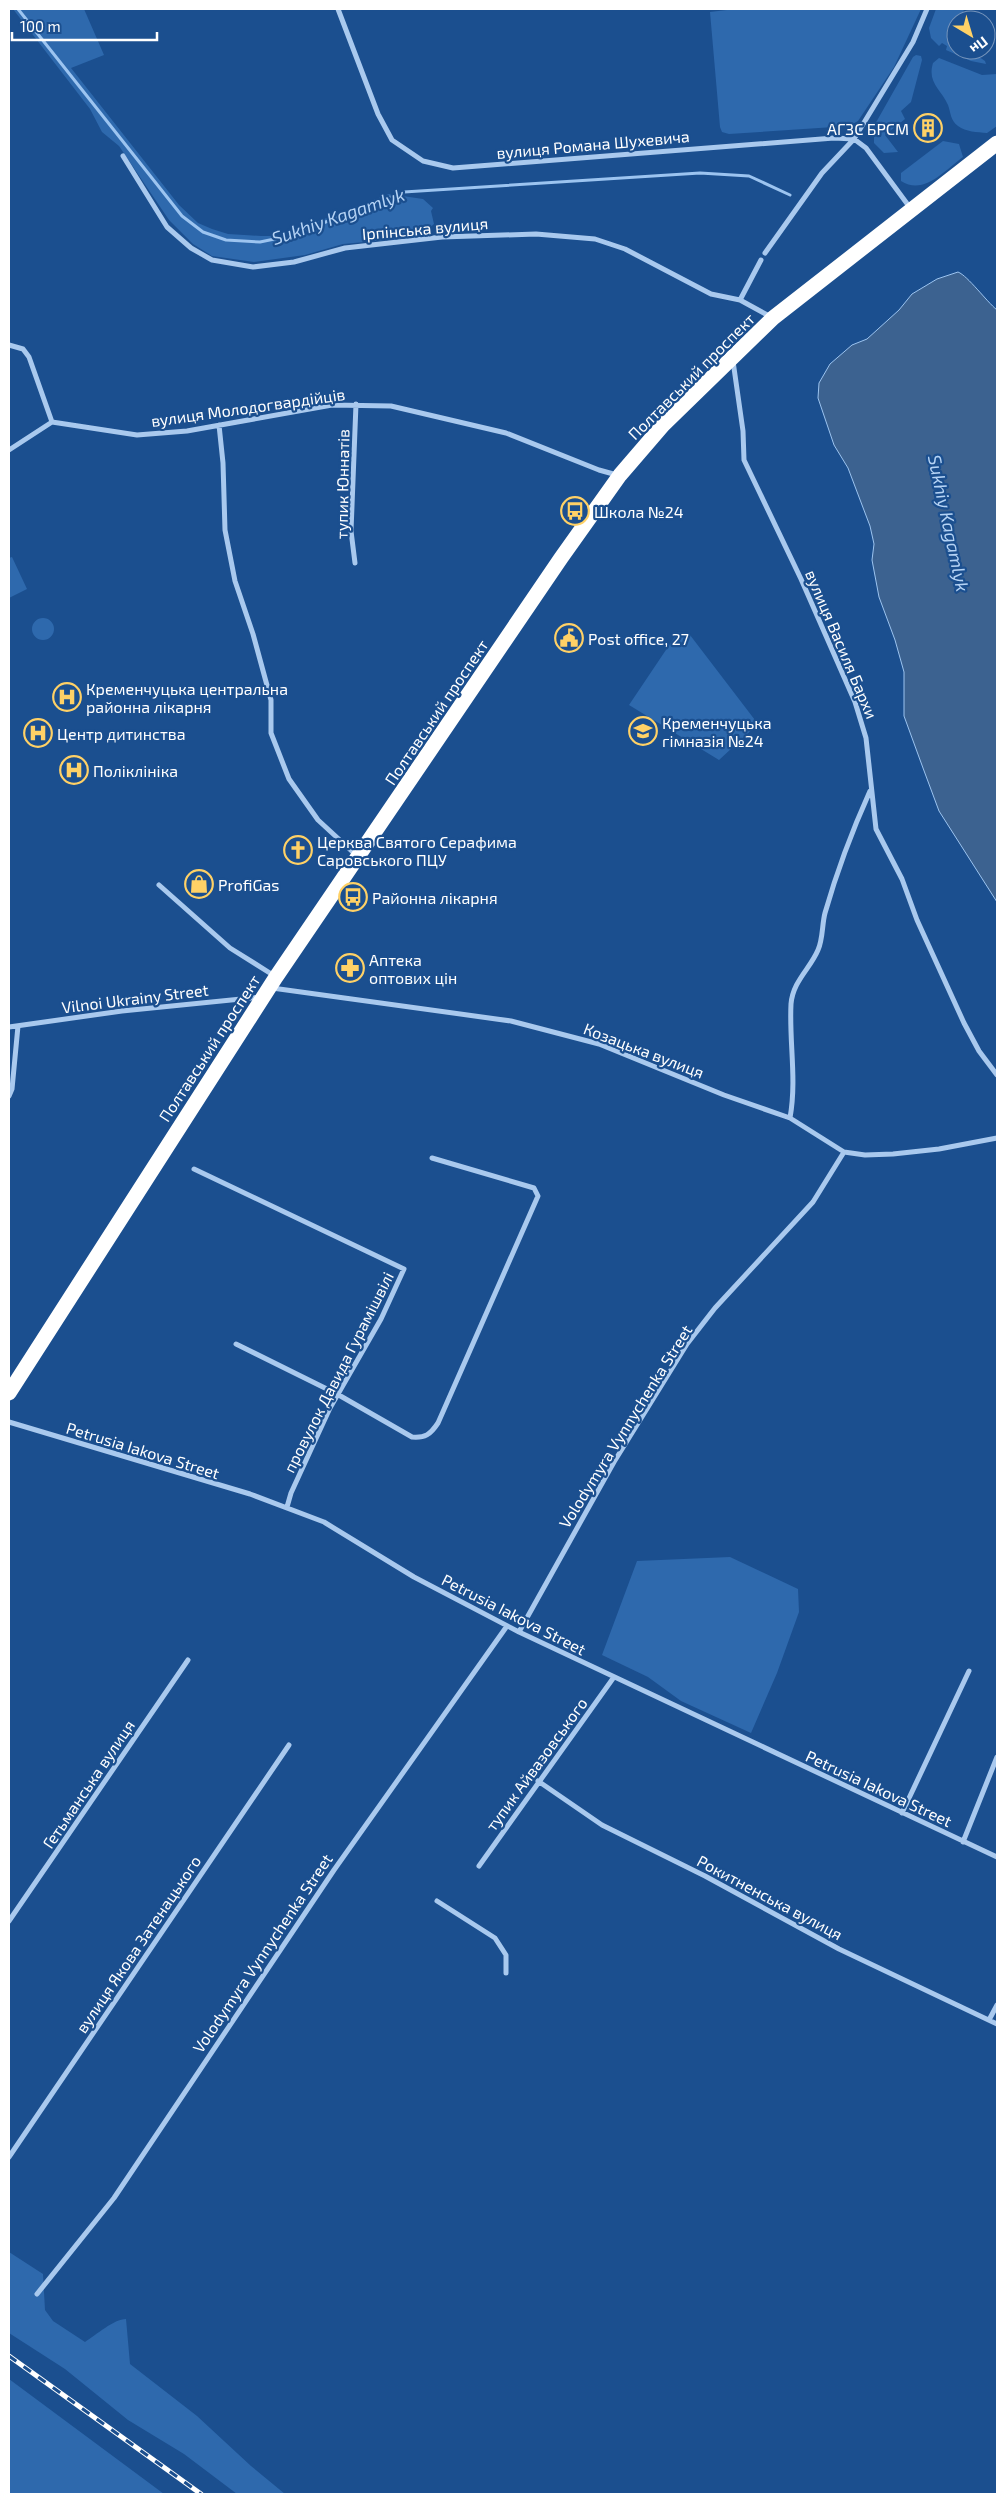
<svg xmlns="http://www.w3.org/2000/svg" width="1006" height="2503" viewBox="0 0 1006 2503" font-family="'Exo 2',sans-serif">
	<style>
		.green { fill: #2e69ad }
		.water { fill: #3c6290; stroke: #9cc4f0 }
		.lines { fill: none; stroke-linecap: round; stroke-linejoin: round }
		.stream { stroke: #9cc4f0; stroke-width: 3 }
		.street { stroke: #a9c9ee; stroke-width: 5 }
		.highway { stroke: #fff; stroke-width: 15 }
		.rail-casing { stroke: #fff; stroke-width: 5 }
		.rail { stroke: #1b4f8f; stroke-width: 3; stroke-dasharray: 9; stroke-linecap: butt }
		.labels { text-anchor: middle; dominant-baseline: central; stroke-width: 4.5; stroke-linejoin: round; paint-order: stroke }
		.poi-label { font-size: 16px; fill: #fff; stroke: #1b4f8f; text-anchor: start }
		.street-label { font-size: 16px; fill: #fff; stroke: #1b4f8f }
		.water-label { font-size: 18px; font-style: italic; fill: #b5d3f5; stroke: #1b4f8f }
	</style>
	<rect width="100%" height="100%" fill="#1b4f8f"/>
	<path class="green" d="M13 9H84L104 55 71 68 179 205 198 223 212 229 228 234 261 236H277L293 231 389 194 423 199 433 208 431 211 434 224 419 237 343 244 305 255 254 262 212 256 193 244 169 220 119 146 102 132 90 109Z
		M735 9H921L894 67 858 121 849 126 729 134 722 132 720 127 710 12Z
		M936 9H964L961 20H956V50H969L985 61 986 64 971 61 946 50 947 46 942 43 939 46 931 38 929 28Z
		M916 55 921 56 922 60 911 102 901 111 905 119 885 135 898 152 884 153 874 143V126L913 57Z
		M939 58 982 75 997 74V126L987 133C977 132 966 132 958 126 950 120 951 113 948 105 941 89 927 83 933 63Z
		M943 141 959 144 963 157C945 170 924 196 901 181V173Z
		M12 557 27 589 9 598V558Z
		M32 629a11 11 0 1 1 22 0a11 11 0 1 1-22 0Z
		M678 632 690 635 758 724 719 760 629 705Z
		M730 1557 798 1589 799 1612 777 1673 751 1733 681 1701 648 1677 602 1655 637 1561Z
		M9 2252 43 2274 45 2310 53 2321 85 2342C96 2335 114 2319 126 2319L130 2364 197 2416 251 2466 285 2494H237L184 2454 128 2420 65 2369 9 2333Z
		M9 2379 164 2494H9Z"/>
	<path class="water" d="M958 272C968 276 986 301 997 310V902L939 811 923 768 904 716V672L895 640 879 597 872 560 874 544 870 526 848 468 834 445 818 398 819 383 830 364 852 345 867 339 899 310 912 294 937 279Z"/>
	<g class="lines">
		<path class="stream" d="M18 9 182 216 203 232 226 240 260 242 289 236 404 192 700 173 749 176 790 195"/>
		<path class="street" d="M338 9 378 114 392 140 423 161 453 168 834 138 854 139 866 148 911 209
			M123 156 167 227 191 248 212 260 253 267 294 262 345 248 442 237 536 234 595 239 625 249 711 294 740 300 771 317
			M765 253 822 173 854 139 913 42 927 9
			M740 300 761 260
			M9 345 23 349 29 357 52 422
			M733 361 743 431 744 460 801 579 855 702 866 738 876 829 902 879 917 920 964 1023 979 1051 997 1075
			M52 422 137 435 187 431 332 405 391 406 506 433 599 470 617 475
			M219 425 223 463 225 530 235 581 253 634 271 700V733L289 779 318 820 356 855
			M9 450 52 422
			M355 563 351 531 356 404
			M159 885 230 948 273 975
			M272 988 511 1021 599 1044 724 1095 790 1118 844 1152 865 1155 893 1154 939 1149 997 1138
			M9 1027 122 1011 261 997
			M9 1096 12 1089 18 1026
			M790 1118C797 1079 789 1042 791 1004 793 981 810 969 818 950 823 939 822 924 825 913 837 871 852 831 870 791
			M194 1169 404 1269 381 1319 330 1408 291 1493 287 1507
			M236 1344 337 1394 412 1437C425 1438 430 1435 438 1423L538 1196 534 1188 432 1158
			M9 1422 250 1494 324 1522 414 1577 519 1632 997 1857
			M519 1632 614 1462 687 1344 715 1308 813 1202 844 1152
			M538 1781 602 1825 705 1876 839 1949 997 2024
			M902 1813 969 1671
			M963 1842 997 1757
			M479 1866 614 1677
			M437 1901 495 1938 506 1955V1973
			M9 1921 188 1660
			M989 2020 997 2005
			M9 2157 289 1745
			M37 2294 114 2198 334 1870 507 1626"/>
		<path class="highway" d="M9 1393 276 977 561 558 620 475 663 425 773 318 997 143"/>
		<defs>
			<path id="rail" d="M9 2356 201 2494"/>
		</defs>
		<use href="#rail" class="rail-casing"/>
		<use href="#rail" class="rail"/>
	</g>
	<defs>
		<symbol id="building-ring" viewBox="-11 -11 22 22"><circle r="9.5" fill="#1b4f8f" stroke="#ffd166" stroke-width="1.5"/><path d="M-4-6H4V6H1V3H-1V6H-4ZM-2.5-4.3h1.7v1.8h-1.7ZM.8-4.3h1.7v1.8H.8ZM-2.5-1h1.7V.8h-1.7ZM.8-1h1.7V.8H.8Z" fill="#ffd166"/></symbol>
		<symbol id="bus-ring" viewBox="-11 -11 22 22"><circle r="9.5" fill="#1b4f8f" stroke="#ffd166" stroke-width="1.5"/><path d="M-5-6H5V4H4V6H2V4H-2V6H-4V4H-5ZM-3.5-4V0h7V-4ZM-3.5 1.2v1.5H-2V1.2ZM2 1.2v1.5H3.5V1.2Z" fill="#ffd166"/></symbol>
		<symbol id="civic-ring" viewBox="-11 -11 22 22"><circle r="9.5" fill="#1b4f8f" stroke="#ffd166" stroke-width="1.5"/><path d="M-.6-6.5H3V-4.5H.6V-3L4-1V1h2V6H-6V1h2V-1L-.6-3ZM-1.2 2.5V6h2.4V2.5Z" fill="#ffd166"/></symbol>
		<symbol id="hospital-ring" viewBox="-11 -11 22 22"><circle r="9.5" fill="#1b4f8f" stroke="#ffd166" stroke-width="1.5"/><path d="M-5-5h3v3.5h4V-5h3V5h-3V1.5h-4V5h-3Z" fill="#ffd166"/></symbol>
		<symbol id="school-ring" viewBox="-11 -11 22 22"><circle r="9.5" fill="#1b4f8f" stroke="#ffd166" stroke-width="1.5"/><path d="M0-5L7-2L0 1L-7-2ZM-4 1L0 2.5L4 1V4Q0 6-4 4Z" fill="#ffd166"/></symbol>
		<symbol id="church-ring" viewBox="-11 -11 22 22"><circle r="9.5" fill="#1b4f8f" stroke="#ffd166" stroke-width="1.5"/><path d="M-1.2-6h2.4v3.5h3.3v2.4h-3.3V6h-2.4V-.1h-3.3v-2.4h3.3Z" fill="#ffd166"/></symbol>
		<symbol id="shop-ring" viewBox="-11 -11 22 22"><circle r="9.5" fill="#1b4f8f" stroke="#ffd166" stroke-width="1.5"/><path d="M-5-2.5h2.3a2.7 3.5 0 0 1 5.4 0H5L5.5 6h-11ZM-1.5-2.5h3a1.5 2.3 0 0 0-3 0Z" fill="#ffd166"/></symbol>
		<symbol id="pharmacy-ring" viewBox="-11 -11 22 22"><circle r="9.5" fill="#1b4f8f" stroke="#ffd166" stroke-width="1.5"/><path d="M-2-6h4v4h4v4h-4v4h-4v-4h-4v-4h4Z" fill="#ffd166"/></symbol>
	</defs>
	<g fill-rule="evenodd">
		<use href="#building-ring" x="912" y="112" width="32" height="32"/>
		<use href="#bus-ring" x="559" y="495" width="32" height="32"/>
		<use href="#civic-ring" x="553" y="622" width="32" height="32"/>
		<use href="#hospital-ring" x="51" y="681" width="32" height="32"/>
		<use href="#school-ring" x="627" y="715" width="32" height="32"/>
		<use href="#hospital-ring" x="22" y="717" width="32" height="32"/>
		<use href="#hospital-ring" x="58" y="754" width="32" height="32"/>
		<use href="#church-ring" x="282" y="834" width="32" height="32"/>
		<use href="#shop-ring" x="183" y="868" width="32" height="32"/>
		<use href="#bus-ring" x="337" y="881" width="32" height="32"/>
		<use href="#pharmacy-ring" x="334" y="952" width="32" height="32"/>
	</g>
	<g class="labels">
		<g class="poi-label">
			<text x="909" y="128" text-anchor="end">АГЗС БРСМ</text>
			<text x="594" y="511">Школа №24</text>
			<text x="588" y="638">Post office, 27</text>
			<text x="86" y="688">Кременчуцька центральна<tspan x="86" dy="18">районна лікарня</tspan></text>
			<text x="662" y="722">Кременчуцька<tspan x="662" dy="18">гімназія №24</tspan></text>
			<text x="57" y="733">Центр дитинства</text>
			<text x="93" y="770">Поліклініка</text>
			<text x="317" y="841">Церква Святого Серафима<tspan x="317" dy="18">Саровського ПЦУ</tspan></text>
			<text x="218" y="884">ProfiGas</text>
			<text x="372" y="897">Районна лікарня</text>
			<text x="369" y="959">Аптека<tspan x="369" dy="18">оптових цін</tspan></text>
		</g>
		<g class="street-label">
			<text transform="translate(593 144) rotate(-5)">вулиця Романа Шухевича</text>
			<text transform="translate(425 228) rotate(-5)">Ірпінська вулиця</text>
			<text transform="translate(691 376) rotate(-45)">Полтавський проспект</text>
			<text transform="translate(248 407) rotate(-8)">вулиця Молодогвардійців</text>
			<text transform="translate(342 484) rotate(-89)">тупик Юннатів</text>
			<text transform="translate(842 644) rotate(67)">вулиця Василя Бархи</text>
			<text transform="translate(436 712) rotate(-56)">Полтавський проспект</text>
			<text transform="translate(135 998) rotate(-7)">Vilnoi Ukrainy Street</text>
			<text transform="translate(209 1048) rotate(-57)">Полтавський проспект</text>
			<text transform="translate(644 1050) rotate(21)">Козацька вулиця</text>
			<text transform="translate(338 1372) rotate(-63)">провулок Давида Гурамішвілі</text>
			<text transform="translate(625 1426) rotate(-58)">Volodymyra Vynnychenka Street</text>
			<text transform="translate(143 1450) rotate(17)">Petrusia Iakova Street</text>
			<text transform="translate(514 1614) rotate(27)">Petrusia Iakova Street</text>
			<text transform="translate(536 1764) rotate(-54)">тупик Айвазовського</text>
			<text transform="translate(88 1784) rotate(-56)">Гетьманська вулиця</text>
			<text transform="translate(879 1788) rotate(25)">Petrusia Iakova Street</text>
			<text transform="translate(770 1897) rotate(28)">Рокитненська вулиця</text>
			<text transform="translate(138 1944) rotate(-56)">вулиця Якова Затенацького</text>
			<text transform="translate(262 1953) rotate(-56)">Volodymyra Vynnychenka Street</text>
		</g>
		<g class="water-label">
			<text transform="translate(338 216) rotate(-19)">Sukhiy Kagamlyk</text>
			<text transform="translate(949 523) rotate(78)">Sukhiy Kagamlyk</text>
		</g>
	</g>
	<rect width="1006" height="2503" fill="none" stroke="#ffffff" stroke-width="20"/>
	<g transform="translate(971 35) rotate(142)"><circle r="24" fill="#1b4f8f" stroke="#7695bc"/>
	<path d="M0-4L9 19L0 12L-9 19Z" fill="#ffd166"/>
	<text y="-8" font-size="14" font-weight="bold" text-anchor="middle" fill="#ffffff">Пн</text>
	</g>
	<path d="M12 32v8h145v-8" fill="none" stroke="#ffffff" stroke-width="2.5"/>
	<text x="20" y="32" font-size="15" fill="#ffffff" stroke="#1b4f8f" stroke-width="4" paint-order="stroke">100 m</text>
</svg>
